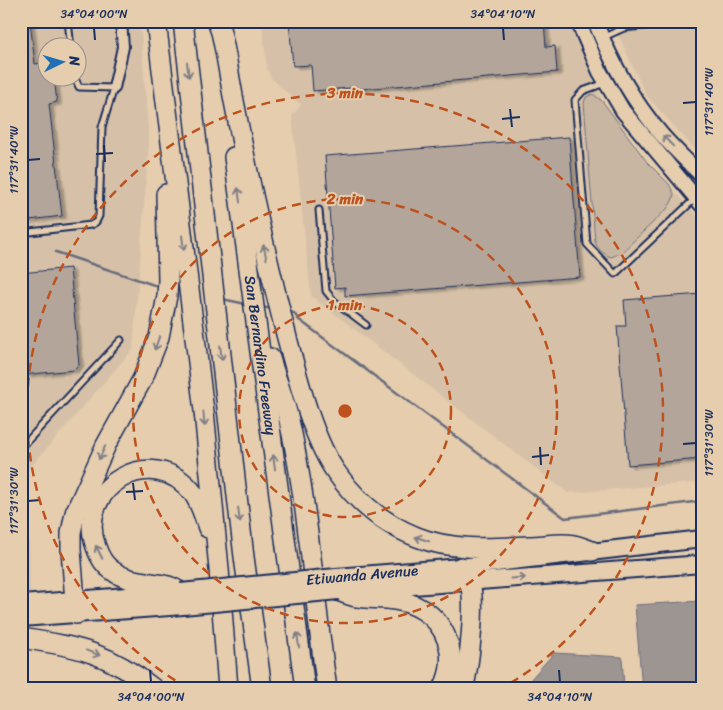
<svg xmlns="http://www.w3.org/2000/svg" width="723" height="710" viewBox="0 0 723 710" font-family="Sriracha,sans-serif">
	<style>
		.built { fill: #d6c1a8; fill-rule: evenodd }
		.green { fill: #c8b6a2; stroke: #727280 }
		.water { fill: #9d9592; stroke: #696c7d }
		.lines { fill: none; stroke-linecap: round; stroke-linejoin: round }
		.stream { stroke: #696c7d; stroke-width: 2.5 }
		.building { fill: #b3a59a; stroke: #1b2f5e; filter: url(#shadow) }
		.lane-casing { stroke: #1b2f5e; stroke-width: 9 }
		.street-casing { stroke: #1b2f5e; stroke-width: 14 }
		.secondary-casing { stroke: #1b2f5e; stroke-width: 18 }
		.primary-casing { stroke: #1b2f5e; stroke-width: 20 }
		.highway-casing { stroke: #1b2f5e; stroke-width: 22 }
		.lane { stroke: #e5cdae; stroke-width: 5 }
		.street { stroke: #e5cdae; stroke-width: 10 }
		.secondary { stroke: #e5cdae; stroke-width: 14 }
		.primary { stroke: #e5cdae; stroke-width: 16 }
		.highway { stroke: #e5cdae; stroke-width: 19 }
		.primary-bridge-casing { stroke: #1b2f5e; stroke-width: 20; stroke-linecap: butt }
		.primary-bridge { stroke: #e5cdae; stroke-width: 16 }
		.oneway { stroke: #807e86 }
		.ticks { fill: none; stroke: #1b2f5e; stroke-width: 2 }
		.ring { fill: none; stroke: #bf511c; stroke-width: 2.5; stroke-dasharray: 9 6 }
		.labels { text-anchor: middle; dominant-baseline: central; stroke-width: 4; stroke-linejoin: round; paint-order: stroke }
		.street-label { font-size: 15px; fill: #1b2f5e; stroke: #e5cdae }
		.centre { fill: #bf511c; stroke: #e5cdae; stroke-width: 2.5 }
		.ring-label { font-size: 15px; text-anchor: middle; font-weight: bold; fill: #bf511c; stroke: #e5cdae; stroke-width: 4; stroke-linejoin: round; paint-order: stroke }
		.neatline { fill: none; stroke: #1b2f5e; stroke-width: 2 }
		.ticks-label { font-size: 12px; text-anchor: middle; fill: #1b2f5e }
	</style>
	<defs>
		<filter id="shadow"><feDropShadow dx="4.5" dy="2.5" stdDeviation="1" flood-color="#0004"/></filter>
	</defs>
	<rect width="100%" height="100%" fill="#e5cdae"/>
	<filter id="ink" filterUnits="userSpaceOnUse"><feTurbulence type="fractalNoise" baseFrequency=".02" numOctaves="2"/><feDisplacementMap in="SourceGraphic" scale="10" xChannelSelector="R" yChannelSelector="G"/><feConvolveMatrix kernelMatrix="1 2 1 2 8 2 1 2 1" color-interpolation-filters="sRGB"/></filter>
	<g filter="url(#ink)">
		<path class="built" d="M21 21H140L149 143 133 349 28 470 30 595 21 596ZM48 48H78V78H48Z
			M262 21H570L603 102 647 162 702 221V482L568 493 311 296 292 116 301 105 271 78 267 69Z
			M612 21H702V157L646 95Z"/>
		<path class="green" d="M593 94 603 102 647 162 669 184 674 194 672 201 667 209 621 253 611 257C603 254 597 249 595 241L584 103 586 97Z"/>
		<path class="water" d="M702 601V689H642L635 605Z
			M554 653 622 657 624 689H522Z"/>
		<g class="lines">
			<path class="stream" d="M56 252 160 287
				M222 299 246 304
				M261 307 273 309
				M288 312 294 313 298 319 565 518 702 501"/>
		</g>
		<path class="building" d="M21 21H30L35 64 48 62V78H54L57 102 49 104 62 216 21 221Z
			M289 21H544L546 47 555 46 557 72 350 90V88L313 91 311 65 293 66Z
			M569 137 580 277 345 296V287L335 288 325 156Z
			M70 268 79 365 74 370 21 375V273Z
			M702 294V459L628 465 617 326H626L624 300Z"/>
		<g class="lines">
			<defs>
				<path id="lane" d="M68 21 71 48
					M604 37 624 28 691 21
					M605 83 583 91 575 100 587 244 615 274 702 192
					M319 210 326 291 334 301 366 325
					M21 233 91 225 96 222 99 216 102 127 114 88 79 87 75 78
					M21 448 121 340"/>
				<path id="street" d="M114 88 123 47 121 21"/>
				<path id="secondary" d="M578 21 600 72 623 111 702 205
					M595 21C611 62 633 101 661 134 674 149 688 162 702 176"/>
				<path id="primary" d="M336 577 461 567 702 539
					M347 591 702 564
					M21 604 181 592
					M21 618 183 606"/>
				<g id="highway">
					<path d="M156 21 204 411 219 569 228 689"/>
					<path d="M183 21 244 557 262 689"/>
					<path d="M217 21 221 32C227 57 230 82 235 106 249 183 267 259 286 334 297 375 312 438 336 472 356 501 384 524 417 537 452 551 492 548 529 546 543 546 560 542 574 545 580 546 586 549 592 551"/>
					<path id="s1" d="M234 157 305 689"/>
					<path d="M270 358C276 379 284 399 289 420 309 509 314 599 327 689"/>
					<path d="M461 567C464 571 467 576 469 580 477 600 469 668 463 689"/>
					<path d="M338 591C344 593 350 596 356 597 366 599 377 598 387 599 414 601 438 614 447 640 453 656 451 673 443 689"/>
					<path d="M181 592C177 590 172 587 168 586 149 581 129 583 113 571 105 566 99 556 96 547 74 487 153 441 193 493 201 504 204 516 208 528"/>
					<path d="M76 614 71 550V533L75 513 106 445 143 378 159 337 167 296 168 280 166 194"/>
					<path d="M21 638C78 647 108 652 154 689"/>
				</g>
			</defs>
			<use href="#lane" class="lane-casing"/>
			<use href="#street" class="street-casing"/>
			<use href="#secondary" class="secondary-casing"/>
			<use href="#primary" class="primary-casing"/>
			<use href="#highway" class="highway-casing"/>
			<use href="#lane" class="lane"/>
			<use href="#street" class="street"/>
			<use href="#secondary" class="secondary"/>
			<use href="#primary" class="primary"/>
			<use href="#highway" class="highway"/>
			<defs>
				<path id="primary-bridge" d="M181 592 336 577
					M183 606 338 591"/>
			</defs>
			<use href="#primary-bridge" class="primary-bridge-casing"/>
			<use href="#primary-bridge" class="primary-bridge"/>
		</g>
		<defs><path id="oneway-shaft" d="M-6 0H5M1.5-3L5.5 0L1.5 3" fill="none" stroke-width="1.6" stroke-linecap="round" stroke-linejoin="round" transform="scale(1.25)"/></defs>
		<g class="oneway">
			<use href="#oneway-shaft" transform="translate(188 70) rotate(83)"/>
			<use href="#oneway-shaft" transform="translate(668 141) rotate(-134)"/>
			<use href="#oneway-shaft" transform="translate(239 195) rotate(-98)"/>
			<use href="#oneway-shaft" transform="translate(183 243) rotate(83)"/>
			<use href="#oneway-shaft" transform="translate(265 252) rotate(-102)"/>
			<use href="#oneway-shaft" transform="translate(157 343) rotate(109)"/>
			<use href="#oneway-shaft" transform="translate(221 353) rotate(83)"/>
			<use href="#oneway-shaft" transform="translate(204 419) rotate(85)"/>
			<use href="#oneway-shaft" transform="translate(102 453) rotate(115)"/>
			<use href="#oneway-shaft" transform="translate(274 462) rotate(-98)"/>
			<use href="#oneway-shaft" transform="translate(239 515) rotate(83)"/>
			<use href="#oneway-shaft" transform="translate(422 539) rotate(-162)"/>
			<use href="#oneway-shaft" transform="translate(99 552) rotate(-117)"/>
			<use href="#oneway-shaft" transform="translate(518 578) rotate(-4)"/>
			<use href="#oneway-shaft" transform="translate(298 640) rotate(-98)"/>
			<use href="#oneway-shaft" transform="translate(93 653) rotate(20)"/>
		</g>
	</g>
	<path class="ticks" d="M94 28 95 40M503 28 504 40M683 103 696 102M510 109 512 127M502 119 520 117M104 145 105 162M96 154 113 153M28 160 40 159M683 444 696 443M540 447 541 465M532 457 549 455M133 483 135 500M126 492 143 491M28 501 40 500M150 670 151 682M559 670 560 682"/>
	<g class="ring">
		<circle cx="345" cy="411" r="106"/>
		<circle cx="345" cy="411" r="212"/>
		<path d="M188 688A318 318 0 1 1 502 688"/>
	</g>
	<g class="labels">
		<g class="street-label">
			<text stroke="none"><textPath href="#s1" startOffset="200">San Bernardino Freeway</textPath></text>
			<text transform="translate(362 575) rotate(-5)">Etiwanda Avenue</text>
		</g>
	</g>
	<circle cx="345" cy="411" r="8" class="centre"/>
	<g class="ring-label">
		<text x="345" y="98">3 min</text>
		<text x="345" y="204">2 min</text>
		<text x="345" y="310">1 min</text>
	</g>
	<rect width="723" height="710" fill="none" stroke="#e5cdae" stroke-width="55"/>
	<g transform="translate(62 62) rotate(85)"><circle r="24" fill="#e5cdae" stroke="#948e8e"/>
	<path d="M0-4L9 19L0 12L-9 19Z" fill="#1f6fb2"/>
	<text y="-8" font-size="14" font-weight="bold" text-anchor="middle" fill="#1b2f5e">N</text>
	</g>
	<rect x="28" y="28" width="668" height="654" class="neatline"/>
	<g class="ticks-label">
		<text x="94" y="18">34°04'00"N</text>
		<text x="503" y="18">34°04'10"N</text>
		<text transform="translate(709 102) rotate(-90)" y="4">117°31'40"W</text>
		<text transform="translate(14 160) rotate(-90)" y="4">117°31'40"W</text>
		<text transform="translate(709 443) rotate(-90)" y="4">117°31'30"W</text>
		<text transform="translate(14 501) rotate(-90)" y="4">117°31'30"W</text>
		<text x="151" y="701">34°04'00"N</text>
		<text x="560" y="701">34°04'10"N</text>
	</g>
</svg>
